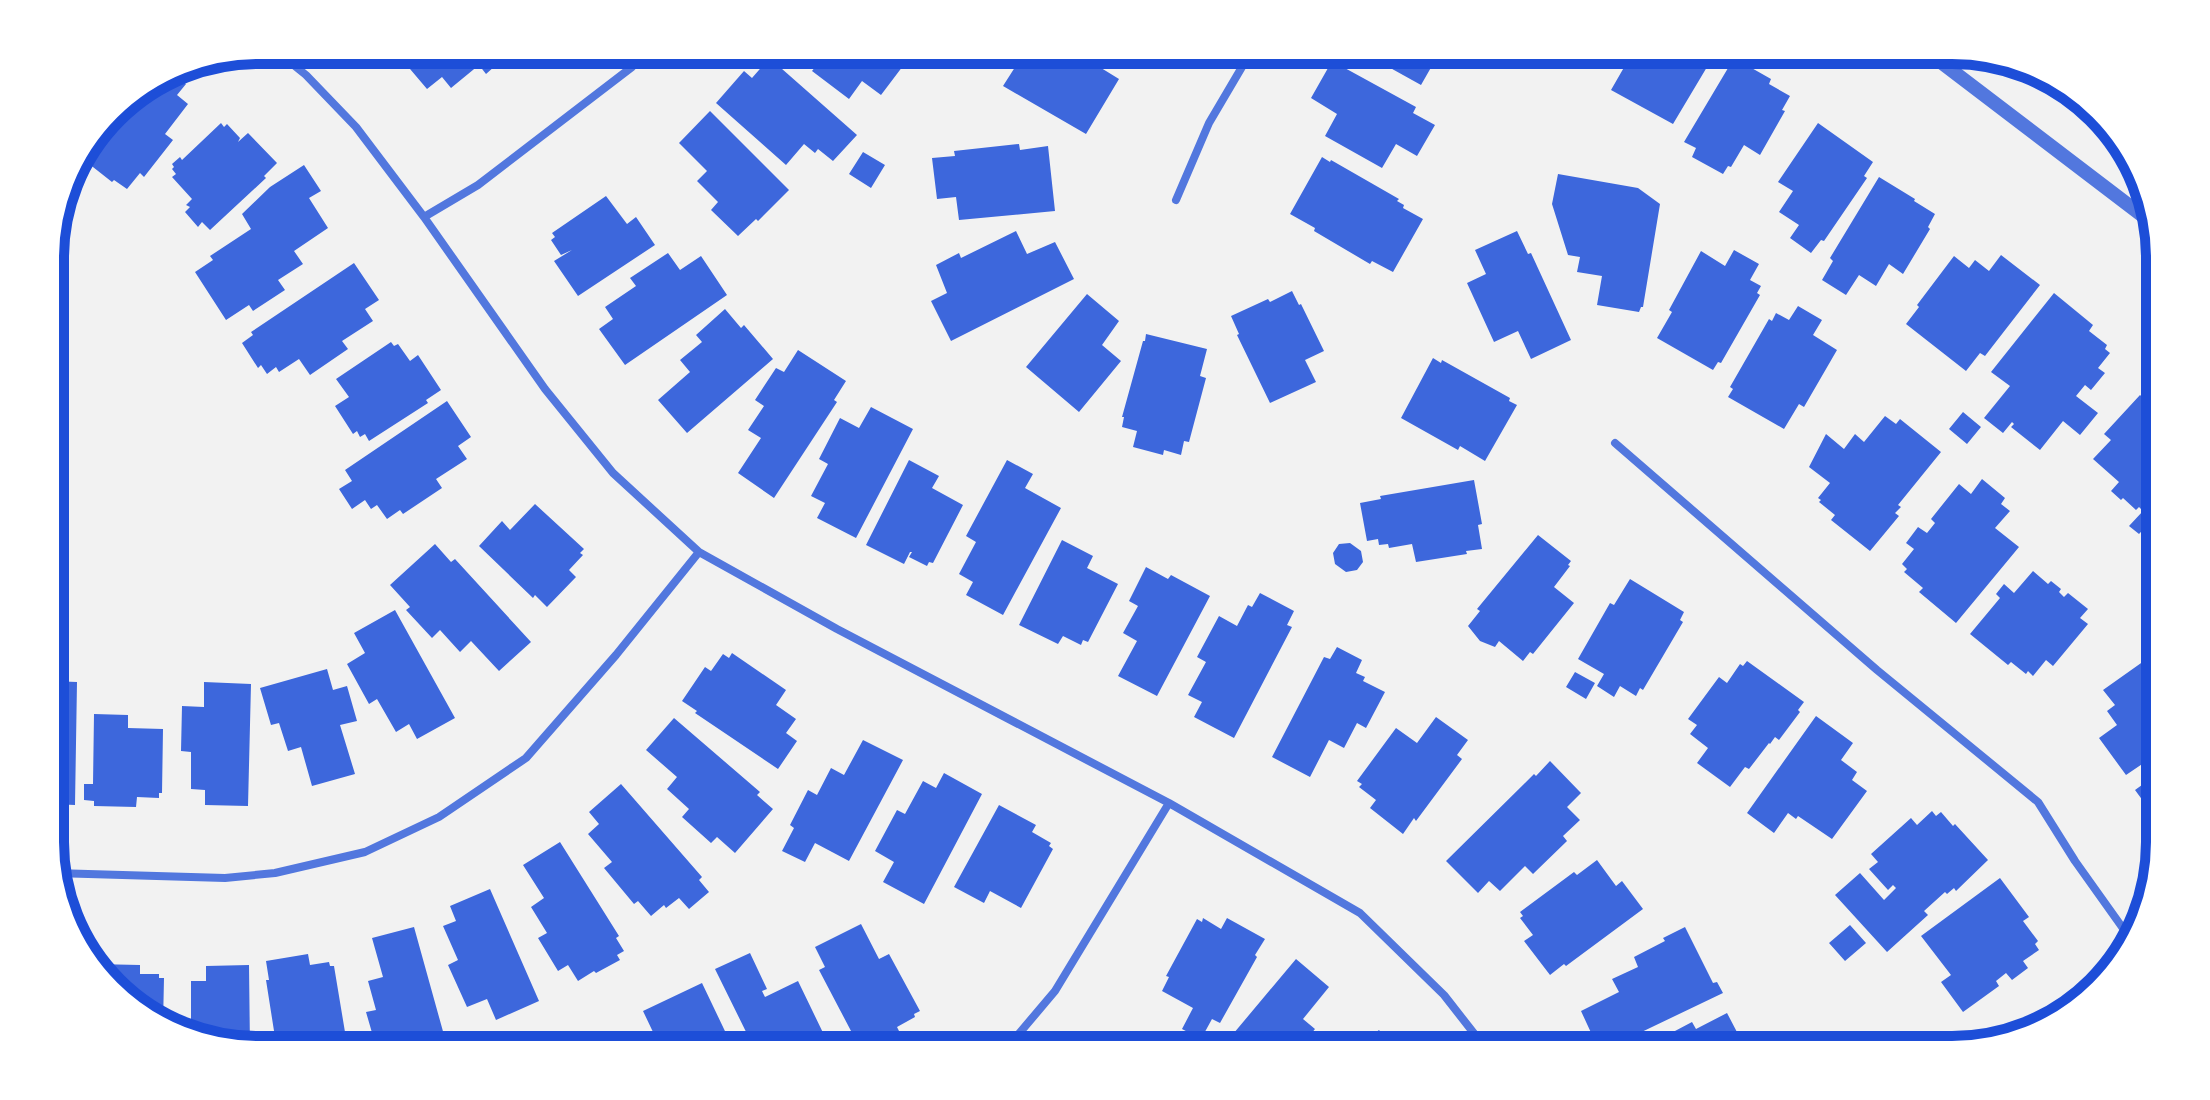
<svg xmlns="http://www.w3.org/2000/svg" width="2210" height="1100" viewBox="0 0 2210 1100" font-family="'Fira Sans',sans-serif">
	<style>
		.building { fill: #3d67dc }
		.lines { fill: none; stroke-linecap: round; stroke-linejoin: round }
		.minor { stroke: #5277de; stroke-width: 8 }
		.tertiary { stroke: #5277de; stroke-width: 14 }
		.rim { fill: none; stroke: #1d4ed8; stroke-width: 10 }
	</style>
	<rect width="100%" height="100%" fill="#f2f2f2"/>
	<path class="building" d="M407 50H513L486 74 479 65 451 88 442 77 427 89 399 56Z
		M802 50H899L909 58 881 95 862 81 849 99 812 71 819 62Z
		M1026 50H1080L1096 59 1093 63 1119 79 1086 134 1003 86Z
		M1130 50H1154L1149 59Z
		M1358 50H1441L1421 85Z
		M1576 50H1609L1601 64Z
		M1634 50H1709L1701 63 1707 67 1673 124 1611 90Z
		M1734 58 1771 79 1769 84 1790 96 1782 110 1785 111 1760 155 1744 145 1731 167 1728 166 1723 174 1692 157 1696 148 1684 142Z
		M773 61 857 135 833 161 818 149 815 153 804 144 786 165 716 103 744 71 752 78 766 62 770 65Z
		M1332 61 1416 107 1413 113 1435 125 1417 156 1396 144 1382 168 1325 136 1337 114 1311 98Z
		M170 71 186 84 177 95 188 104 165 134 173 140 144 177 140 173 127 189 114 180 112 182 79 156 121 102Z
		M710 111 789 190 758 221 756 219 738 236 711 210 718 202 697 181 707 171 679 143Z
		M221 123 224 127 227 124 240 138 238 142 248 133 277 163 264 176 266 178 210 230 202 222 198 227 185 212 190 207 186 205 192 199 172 177 176 174 172 169 174 167 172 164 180 157 182 160Z
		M1818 123 1873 162 1864 176 1867 178 1824 241 1821 240 1811 253 1790 238 1799 225 1779 212 1793 191 1778 182Z
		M1019 144 1020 150 1048 146 1055 211 959 220 956 197 937 199 932 158 955 156 954 151Z
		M863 152 885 165 871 188 849 174Z
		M1322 157 1330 162 1331 160 1399 199 1397 201 1404 205 1403 208 1423 219 1393 272 1372 261 1370 264 1314 231 1315 228 1290 214Z
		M304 165 321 191 309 198 328 228 294 251 303 264 278 280 285 290 253 311 249 305 226 320 195 272 213 260 210 256 251 229 242 214 270 187Z
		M1558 174 1638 188 1660 204 1643 307H1641L1639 312 1597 305 1602 276 1577 272 1580 257 1568 255 1552 204Z
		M1879 177 1915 199 1914 201 1935 214 1928 227 1930 229 1903 274 1889 264 1876 286 1859 275 1846 295 1822 280 1833 261 1830 258Z
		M606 196 627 224 636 217 655 245 578 296 554 261 572 250 561 255 551 240 555 237 552 233Z
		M1016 231 1027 254 1055 242 1074 279 951 341 931 301 947 293 936 265 959 253 961 258Z
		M1517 231 1528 254 1531 253 1571 340 1531 359 1518 331 1494 342 1467 283 1486 274 1475 250Z
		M1734 250 1759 264 1750 280 1761 286 1757 293 1760 295 1721 363 1718 362 1713 370 1657 338 1672 312 1669 310 1701 251 1725 266Z
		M668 253 680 270 701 256 727 295 625 365 599 329 613 319 605 307 636 286 630 278Z
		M2001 255 2040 285 1985 356 1980 353 1966 371 1906 324 1919 307 1917 305 1954 256 1969 268 1975 260 1989 271Z
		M354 263 379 300 365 309 373 321 342 341 348 349 310 375 299 359 279 372 276 367 267 374 261 365 258 368 242 343 253 335 251 332Z
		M1292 291 1299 305 1301 304 1324 351 1305 360 1316 382 1270 403 1237 335 1239 334 1231 316 1268 299 1270 302Z
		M2054 293 2093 325 2089 331 2107 345 2105 349 2110 353 2098 368 2105 373 2091 390 2085 385 2076 396 2098 413 2080 435 2063 421 2040 450 2011 427 2014 424 2012 422 2003 433 1984 418 2010 386 1991 372Z
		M1087 294 1119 321 1102 345 1121 361 1079 412 1026 367Z
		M1798 306 1822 320 1813 335 1837 350 1804 407 1799 404 1784 429 1728 397 1733 389 1730 387 1769 319 1772 321 1776 313 1789 320Z
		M725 309 741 328 744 325 773 359 687 433 658 400 690 372 680 360 702 342 696 335Z
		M1146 334 1207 349 1200 376 1206 378 1189 442 1184 441 1181 455 1164 450 1163 455 1133 447 1137 431 1122 427 1124 417H1122L1143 341H1145Z
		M391 342 394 346 398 344 410 361 418 355 441 390 426 400 428 403 369 441 365 434 360 437 357 431 353 434 335 406 349 397 336 379Z
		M798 350 846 381 834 400 837 402 774 498 738 473 761 438 748 430 764 406 755 400 776 368 784 372Z
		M1433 358 1441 363 1442 360 1510 398 1509 401 1517 405 1485 461 1460 446 1458 450 1401 418Z
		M2159 390V491L2157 488 2155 490 2159 497V513L2139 534 2129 526 2143 511 2139 507 2136 510 2123 498 2121 500 2111 491 2119 482 2093 459 2111 440 2104 434 2140 395 2148 402Z
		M447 401 471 437 458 446 467 459 436 479 442 488 403 514 400 510 387 519 377 505 371 509 365 500 352 509 339 489 352 481 345 470Z
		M871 407 913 429 856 538 817 518 825 503 811 496 828 464 819 459 840 418 859 428Z
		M1963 412 1981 427 1967 444 1949 429Z
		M1885 416 1896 424 1900 419 1941 452 1898 505 1901 507 1895 513 1899 516 1870 551 1831 520 1835 515 1819 502 1821 500 1818 498 1830 483 1809 467 1826 434 1844 449 1855 434 1864 442Z
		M909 460 939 476 932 488 963 505 933 563 929 562 927 566 909 557 912 552H910L904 564 866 545Z
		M1007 460 1033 474 1025 488 1061 508 1003 615 966 595 973 582 959 574 976 542 966 536Z
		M1982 479 2005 498 2001 504 2010 511 1995 528 2019 547 1956 623 1919 592 1923 588 1904 572 1907 569 1902 564 1914 549 1906 543 1918 527 1927 533 1935 523 1931 519 1959 484 1971 494Z
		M1474 480 1482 524 1478 525 1482 549 1466 551 1467 554 1416 562 1412 544 1389 548 1388 544 1379 545 1378 539 1367 541 1360 503 1381 499 1380 496Z
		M535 504 584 549 580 553 583 555 569 570 576 577 547 607 535 595 533 598 479 546 502 521 510 530Z
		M1538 535 1571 561 1568 565 1570 566 1554 587 1574 603 1533 654 1530 652 1523 661 1499 641 1495 647 1480 641 1468 626 1480 611 1477 609Z
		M1062 540 1093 556 1087 568 1118 584 1088 642 1083 640 1081 645 1063 636 1058 644 1019 625Z
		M1350 543 1361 551 1363 562 1357 570 1346 572 1335 564 1333 553 1339 544Z
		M435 544 451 562 455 559 531 642 499 671 471 641 460 652 440 630 432 638 406 610 410 607 390 585Z
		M1146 567 1168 579 1171 575 1210 596 1157 696 1118 676 1137 641 1123 633 1138 606 1129 601Z
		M2033 571 2048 584 2051 581 2061 589 2059 592 2064 597 2068 593 2088 609 2080 618 2088 624 2053 666 2046 660 2033 676 2028 671 2026 674 2011 662 2008 665 1970 634 2000 598 1996 594 2004 584 2014 593Z
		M1630 579 1684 612 1680 620 1683 622 1643 690 1640 688 1636 696 1620 686 1614 697 1597 686 1604 674 1578 659 1610 603 1614 605Z
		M1260 593 1294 611 1287 625 1292 627 1234 738 1194 717 1202 702 1188 695 1206 662 1197 657 1219 616 1237 626 1248 605 1252 607Z
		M395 610 455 718 417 739 409 724 396 732 377 699 369 704 347 664 365 653 354 633Z
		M1337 647 1362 660 1356 673 1365 677 1363 681 1385 692 1366 728 1357 723 1344 748 1329 740 1310 777 1272 757 1324 657 1330 659Z
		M732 653 786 690 776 705 796 719 786 733 797 741 778 769 695 713 697 711 682 701 705 667 711 671 723 654 729 658Z
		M2151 656 2159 667 2160 752 2126 775 2099 738 2117 725 2107 711 2115 705 2103 690Z
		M1747 661 1804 702 1798 710 1800 712 1779 740 1775 737 1770 744 1769 743 1749 769 1745 767 1730 787 1697 763 1708 748 1690 734 1697 725 1688 719 1719 677 1727 683 1740 664 1743 666Z
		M327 669 333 690 347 686 357 721 340 725 355 774 312 786 301 747 288 751 279 723 271 725 260 688Z
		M1575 672 1595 683 1586 699 1566 687Z
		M51 681 77 682 75 805 52 804Z
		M204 682 251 684 248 806 205 805V790L191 789V752L181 751 182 706 204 707Z
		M94 714 128 715V728L163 729 162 793H159V798L137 797 136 807 94 806V801L84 800V784H93Z
		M1816 716 1853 743 1841 760 1857 772 1852 780 1867 791 1832 839 1798 816 1796 819 1788 813 1774 833 1747 813Z
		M1436 717 1468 740 1457 755 1462 759 1416 821 1414 818 1403 834 1370 808 1376 800 1359 787 1362 784 1357 781 1396 728 1417 743Z
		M674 718 760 792 757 795 773 809 735 853 717 837 711 843 682 817 689 809 667 789 677 777 646 750Z
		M863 740 903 760 849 861 815 843 805 862 782 851 794 828 790 825 808 790 817 795 831 768 844 775Z
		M1550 761 1581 793 1567 807 1580 820 1563 836 1567 841 1533 874 1525 866 1500 891 1489 881 1478 893 1446 861 1534 774 1536 776Z
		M2160 772V824L2135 790Z
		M944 773 982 794 924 904 883 882 894 862 875 851 897 810 905 814 923 781 936 788Z
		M621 784 702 877 699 880 709 892 689 909 679 898 666 908 664 905 651 916 638 901 634 904 604 868 612 862 588 834 599 824 589 812Z
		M999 805 1036 825 1032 832 1051 843 1049 846 1053 849 1021 908 990 891 984 903 954 887Z
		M1932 811 1936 816 1941 812 1953 826 1955 824 1988 860 1956 891 1954 888 1947 894 1945 892 1924 911 1928 915 1887 952 1835 895 1860 873 1884 900 1896 888 1893 885 1888 890 1869 869 1878 862 1871 854 1911 818 1917 825Z
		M560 842 619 936 616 938 624 951 617 955 620 960 596 973 594 971 578 981 568 965 558 971 538 938 547 933 531 907 544 898 523 865Z
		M1597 860 1616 886 1622 881 1643 909 1566 966 1564 964 1550 975 1524 941 1533 935 1520 918 1523 916 1520 912 1574 872 1577 875Z
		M2000 878 2029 917 2023 921 2038 941 2035 944 2039 950 2023 961 2028 968 2012 980 2006 973 1996 981 1999 986 1963 1012 1941 982 1951 975 1921 936Z
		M490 889 539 1001 496 1020 487 999 467 1007 448 965 458 960 443 926 456 921 450 906Z
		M1203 918 1221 929 1227 918 1265 939 1255 955 1257 957 1220 1023 1212 1019 1201 1039 1182 1029 1193 1008 1162 991 1169 977 1166 976 1197 919 1202 922Z
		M861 924 879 959 889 954 920 1011 914 1014 915 1017 897 1027 901 1035 871 1050H861L819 970 825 967 815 947Z
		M1850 925 1866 943 1845 961 1829 943Z
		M414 927 444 1035 401 1047 399 1044 377 1050 366 1012 376 1010 368 981 383 977 372 938Z
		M1685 927 1713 983 1717 982 1723 993 1604 1050H1599L1581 1011 1619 992 1612 979 1638 967 1634 957 1665 941 1663 938Z
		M750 953 767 989 762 991 765 997 798 981 827 1041 823 1043 825 1047 819 1050H755L715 969Z
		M308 954 310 965 329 962 330 966H334L345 1032 308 1038 310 1049 277 1050 266 980H269L266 961Z
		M1296 959 1329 987 1303 1019 1315 1029 1298 1050H1222L1224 1047 1223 1046Z
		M95 964 140 965V974H159V978H164L163 1025 94 969Z
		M249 965 250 1048 180 1032V1019H191V981H206V966Z
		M702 983 734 1050H657L649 1034 653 1032 643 1011Z
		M1727 1013 1738 1034 1729 1039 1734 1050H1639L1692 1022 1696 1029Z
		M1379 1030 1395 1050H1353Z"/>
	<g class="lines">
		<path class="minor" d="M275 50 306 75 356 127 424 217 545 389 613 473 699 552 837 629 1169 803 1360 913 1444 995 1487 1050
			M1176 200 1209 123 1252 50
			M424 217 478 185 632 67 649 50
			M1615 443 1877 670 2038 802 2075 861 2132 941
			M54 873 225 878 275 873 365 852 439 817 526 758 616 655 699 552
			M1003 1050 1017 1036 1055 991 1169 803"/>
		<path class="tertiary" d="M1925 50 2156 226"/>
	</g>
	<path d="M0 0H2210V1100H0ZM258 64H1952A194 194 0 0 1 2146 258V842A194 194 0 0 1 1952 1036H258A194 194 0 0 1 64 842V258A194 194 0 0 1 258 64Z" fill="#fff" fill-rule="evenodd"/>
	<path class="rim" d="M258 64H1952A194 194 0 0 1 2146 258V842A194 194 0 0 1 1952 1036H258A194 194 0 0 1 64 842V258A194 194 0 0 1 258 64Z"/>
</svg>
